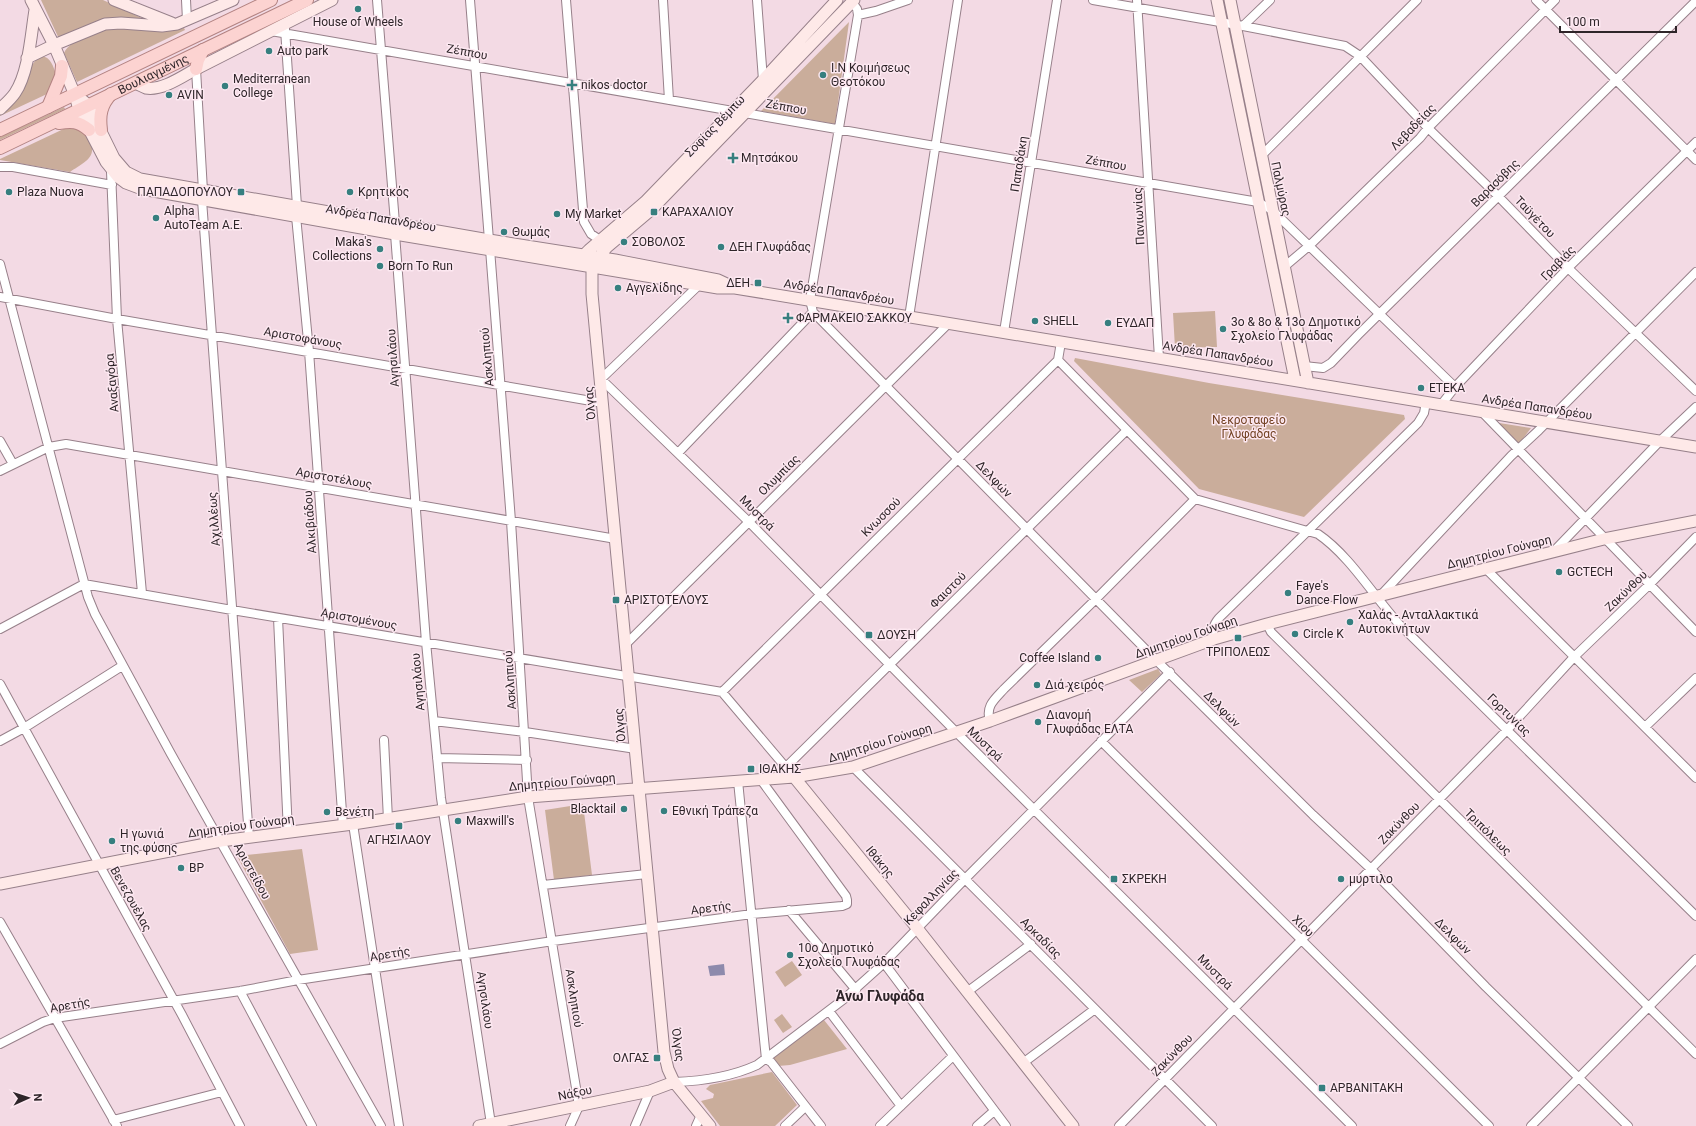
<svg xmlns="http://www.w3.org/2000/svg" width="1696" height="1126" viewBox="0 0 1696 1126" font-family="Roboto,sans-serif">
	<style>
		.green { fill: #caad9b }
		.water { fill: #8d8aac }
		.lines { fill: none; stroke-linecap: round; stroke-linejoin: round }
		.street-casing { stroke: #97808a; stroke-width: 10 }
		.secondary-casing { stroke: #97808a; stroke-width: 13 }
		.primary-casing { stroke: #b38382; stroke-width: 14 }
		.street { stroke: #fff; stroke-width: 8 }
		.secondary { stroke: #fee9e8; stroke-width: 11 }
		.primary { stroke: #fcd3d1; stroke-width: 12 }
		.poi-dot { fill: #367f7f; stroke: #fde8f1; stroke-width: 1.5 }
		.labels { text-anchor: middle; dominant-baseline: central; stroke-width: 3; stroke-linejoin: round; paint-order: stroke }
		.poi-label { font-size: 12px; fill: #2e2529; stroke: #fde8f1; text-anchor: start }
		.street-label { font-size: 12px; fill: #2e2529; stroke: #fde8f1 }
		.park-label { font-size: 12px; fill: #734324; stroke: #fde8f1 }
		.quarter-label { font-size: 14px; font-weight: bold; fill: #2e2529; stroke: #fde8f1 }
	</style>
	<rect width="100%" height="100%" fill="#f3dae4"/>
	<path class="green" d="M41 0H103L148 21 113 18 60 41Z
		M849 22 835 124 761 111Z
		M114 27 162 31 184 28 185 30 77 82 64 53C70 39 100 31 114 27Z
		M41 56C51 57 53 66 56 74L47 94 0 116V114C9 109 17 101 22 92 28 79 28 64 41 56Z
		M64 107 65 109 0 140V137Z
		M72 125C83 130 85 131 90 142 98 158 81 164 70 172L0 160V159Z
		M1215 311 1217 347 1175 348 1173 313Z
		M1075 358 1209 383 1404 415 1405 419 1304 517 1199 489 1074 361Z
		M1493 422 1531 428 1516 448Z
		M1158 669 1161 674 1142 692 1129 680Z
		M583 804 592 875 554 880 545 810Z
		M302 849 318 950 290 954 237 856Z
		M792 961 802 975 785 987 775 972Z
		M782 1014 792 1027 783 1033 774 1020Z
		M824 1020 847 1049 790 1065 778 1066 772 1056Z
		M772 1072 797 1105 775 1126H720L701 1101 713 1098 714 1094 706 1089 710 1085Z"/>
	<path class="water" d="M724 964 725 975 710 976 708 966Z"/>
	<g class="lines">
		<defs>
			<path id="street" d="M186 0 187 20
				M377 0 395 223
				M470 0 489 240
				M566 0 584 222 591 234 600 240
				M663 0 669 100
				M757 0 763 80
				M1093 0 1243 26 1345 46 1360 56 1428 128 1498 196 1568 268 1696 391
				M1137 0 1159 358
				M1536 0 1696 160
				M852 2 857 9 858 15 810 300 813 312 1156 660 1313 815 1371 869 1486 987 1628 1126
				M858 15 876 11 908 0
				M1243 26 1270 0
				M285 29 297 206
				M271 31 1258 202 1272 210 1455 387
				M196 69 203 191
				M1261 156 1417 0
				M0 167H13L112 185
				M111 171 117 319 142 593
				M202 200 249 837
				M296 216 309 351 343 826
				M395 234 426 642 441 798 491 1124 490 1126
				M490 249 511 521 528 797 579 1106 570 1126
				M0 264 88 597 95 614 171 754 381 1126
				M1284 267 1310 245 1420 138 1428 128 1555 0
				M699 285 601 379 749 522 956 732 1352 1126
				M0 297 117 319 603 403
				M909 317 958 0
				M1004 332 1057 0
				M1061 342 1058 360 1195 499 1318 534C1349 555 1373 595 1398 623L1696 916
				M1304 366 1323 368 1331 363 1358 335 1696 1
				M1441 405 1455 387 1568 268 1696 142
				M1481 411 1696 632
				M0 441 13 464
				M678 453 813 312
				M0 471 49 447 66 444 616 539
				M1553 552 1660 441 1696 407
				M1486 569 1696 778
				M84 584 232 610 722 692 794 777
				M1381 595 1511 456 1539 430 1696 272
				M278 618 288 832
				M1267 624 1271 632 1696 1054
				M0 629 84 584
				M1214 639C1212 630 1213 625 1219 618L1418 423 1424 413 1426 402
				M626 644 949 323
				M0 684 182 1015 240 1126
				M722 692 1058 360
				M434 721 525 732 636 749
				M990 721C985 706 995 699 1004 689L1096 599 1195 499
				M1645 727 1696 678
				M384 740 388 819
				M0 741 24 728 122 666
				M1101 741 1489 1126
				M437 758 527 760
				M786 767 1127 430
				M853 767 1212 1126
				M738 781 766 1059 771 1062 821 1126
				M353 824 399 1126
				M543 885 647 874
				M789 910 856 990
				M0 922 117 1126
				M884 963 1006 1126
				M240 991 312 1126
				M967 992 1031 944
				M829 1011 901 1106
				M0 1044 43 1022 55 1018 240 991 298 980 553 941 752 914 842 906 847 904V900L846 896 761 780
				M1023 1063 1095 1009
				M674 1082C703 1081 731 1077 757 1065L844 999 884 963 965 879 1170 672
				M113 1120 222 1092
				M635 1126 650 1091
				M696 1126 701 1115
				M785 1126 805 1107
				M880 1126 953 1056
				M977 1126 994 1111
				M1119 1126 1507 730 1574 657 1649 585 1696 537
				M1531 1126 1696 959"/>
			<path id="secondary" d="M31 0 54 45 75 95 79 110 106 162 118 177 126 183 142 189 395 234 718 288H735L1696 447
				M114 0 172 23
				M1217 0 1295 380
				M1230 0 1308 383
				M27 58 54 45 105 24 121 23 162 26 177 24 233 0
				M135 83C138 84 143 87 146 88 162 91 183 76 196 69L332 0
				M81 99 88 105 114 158 126 172 140 179 489 240 615 260 718 280 733 287
				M0 109C5 104 11 99 15 93 29 72 31 34 35 10
				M583 261 584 255 589 250 645 202 763 80 837 0
				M794 777 917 928 1073 1126
				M0 884 221 841 353 824 528 797 794 777 853 767 990 721 1214 639 1267 624 1604 539 1696 521
				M479 1126 650 1091 674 1082
				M710 1126 674 1082 668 1069 664 1052 592 294V272L593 266 598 258 607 247 652 209 854 0"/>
			<g id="primary">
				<path d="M196 69 198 60 203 50"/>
				<path d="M48 107 61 76 62 66"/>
				<path d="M59 123C72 121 78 121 89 130"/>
				<path d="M0 130 271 0"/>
				<path d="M101 130C99 115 101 105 111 94"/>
				<path id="s1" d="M0 148 307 0"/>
			</g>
		</defs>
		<use href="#street" class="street-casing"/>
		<use href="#secondary" class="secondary-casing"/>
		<use href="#primary" class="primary-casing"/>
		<use href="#street" class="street"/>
		<use href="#secondary" class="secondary"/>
		<use href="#primary" class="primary"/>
	</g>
	<g class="poi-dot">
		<circle cx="358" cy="9" r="4"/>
		<circle cx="269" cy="51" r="4"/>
		<circle cx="823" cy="75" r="4"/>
		<path d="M570 79h4v4h4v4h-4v4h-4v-4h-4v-4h4z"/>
		<circle cx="225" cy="86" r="4"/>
		<circle cx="169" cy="95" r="4"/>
		<path d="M731 152h4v4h4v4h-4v4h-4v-4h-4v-4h4z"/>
		<circle cx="9" cy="192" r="4"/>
		<rect x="237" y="188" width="8" height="8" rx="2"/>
		<circle cx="350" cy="192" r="4"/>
		<rect x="650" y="208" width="8" height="8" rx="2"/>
		<circle cx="557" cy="214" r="4"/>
		<circle cx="156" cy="218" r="4"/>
		<circle cx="504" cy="232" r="4"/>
		<circle cx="624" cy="242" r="4"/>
		<circle cx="721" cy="247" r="4"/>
		<circle cx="380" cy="249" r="4"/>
		<circle cx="380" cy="266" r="4"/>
		<rect x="754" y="279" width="8" height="8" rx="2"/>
		<circle cx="618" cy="288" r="4"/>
		<path d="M786 312h4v4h4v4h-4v4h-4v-4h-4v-4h4z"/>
		<circle cx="1035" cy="321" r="4"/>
		<circle cx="1108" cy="323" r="4"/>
		<circle cx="1223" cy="329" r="4"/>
		<circle cx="1421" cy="388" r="4"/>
		<circle cx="1559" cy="572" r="4"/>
		<circle cx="1288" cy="593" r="4"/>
		<rect x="612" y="596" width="8" height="8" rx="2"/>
		<circle cx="1350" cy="622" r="4"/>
		<circle cx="1295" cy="634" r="4"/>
		<rect x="865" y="631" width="8" height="8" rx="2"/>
		<rect x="1234" y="634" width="8" height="8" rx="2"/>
		<circle cx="1098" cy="658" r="4"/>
		<circle cx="1037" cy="685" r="4"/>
		<circle cx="1038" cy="722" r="4"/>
		<rect x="747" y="765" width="8" height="8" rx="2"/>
		<circle cx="624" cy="809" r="4"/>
		<circle cx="664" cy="811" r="4"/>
		<circle cx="327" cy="812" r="4"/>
		<circle cx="458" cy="821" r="4"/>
		<rect x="395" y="822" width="8" height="8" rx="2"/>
		<circle cx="112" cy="841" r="4"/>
		<circle cx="181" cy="868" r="4"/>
		<rect x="1110" y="875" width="8" height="8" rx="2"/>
		<circle cx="1341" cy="879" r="4"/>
		<circle cx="790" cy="955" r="4"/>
		<rect x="653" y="1054" width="8" height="8" rx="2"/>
		<rect x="1318" y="1084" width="8" height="8" rx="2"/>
	</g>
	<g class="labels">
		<g class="poi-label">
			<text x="358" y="22" text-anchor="middle">House of Wheels</text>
			<text x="277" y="51">Auto park</text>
			<text x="831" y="68">Ι.Ν Κοιμήσεως<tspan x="831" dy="14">Θεοτόκου</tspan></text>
			<text x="233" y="79">Mediterranean<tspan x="233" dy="14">College</tspan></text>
			<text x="581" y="85">nikos doctor</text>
			<text x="177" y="95">AVIN</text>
			<text x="741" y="158">Μητσάκου</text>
			<text x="17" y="192">Plaza Nuova</text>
			<text x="233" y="192" text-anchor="end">ΠΑΠΑΔΟΠΟΥΛΟΥ</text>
			<text x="358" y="192">Κρητικός</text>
			<text x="164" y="211">Alpha<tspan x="164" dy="14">AutoTeam Α.Ε.</tspan></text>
			<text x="662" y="212">ΚΑΡΑΧΑΛΙΟΥ</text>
			<text x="565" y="214">My Market</text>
			<text x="512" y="232">Θωμάς</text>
			<text x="372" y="242" text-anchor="end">Maka's<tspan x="372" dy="14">Collections</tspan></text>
			<text x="632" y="242">ΣΟΒΟΛΟΣ</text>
			<text x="729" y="247">ΔΕΗ Γλυφάδας</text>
			<text x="388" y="266">Born To Run</text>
			<text x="750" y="283" text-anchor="end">ΔΕΗ</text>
			<text x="626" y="288">Αγγελίδης</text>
			<text x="796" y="318">ΦΑΡΜΑΚΕΙΟ ΣΑΚΚΟΥ</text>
			<text x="1043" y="321">SHELL</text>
			<text x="1231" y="322">3ο &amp; 8ο &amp; 13ο Δημοτικό<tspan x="1231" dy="14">Σχολείο Γλυφάδας</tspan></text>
			<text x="1116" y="323">ΕΥΔΑΠ</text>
			<text x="1429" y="388">ΕΤΕΚΑ</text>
			<text x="1567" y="572">GCTECH</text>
			<text x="1296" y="586">Faye's<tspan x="1296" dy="14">Dance Flow</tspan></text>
			<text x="624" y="600">ΑΡΙΣΤΟΤΕΛΟΥΣ</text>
			<text x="1358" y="615">Χαλάς - Ανταλλακτικά<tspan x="1358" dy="14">Αυτοκινήτων</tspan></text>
			<text x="1303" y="634">Circle K</text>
			<text x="877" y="635">ΔΟΥΣΗ</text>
			<text x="1238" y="652" text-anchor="middle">ΤΡΙΠΟΛΕΩΣ</text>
			<text x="1090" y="658" text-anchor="end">Coffee Island</text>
			<text x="1045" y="685">Διά χειρός</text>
			<text x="1046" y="715">Διανομή<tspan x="1046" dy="14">Γλυφάδας ΕΛΤΑ</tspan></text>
			<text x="759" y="769">ΙΘΑΚΗΣ</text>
			<text x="616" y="809" text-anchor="end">Blacktail</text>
			<text x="672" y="811">Εθνική Τράπεζα</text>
			<text x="335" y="812">Βενέτη</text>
			<text x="466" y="821">Maxwill's</text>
			<text x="120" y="834">Η γωνιά<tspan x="120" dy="14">της φύσης</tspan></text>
			<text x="399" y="840" text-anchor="middle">ΑΓΗΣΙΛΑΟΥ</text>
			<text x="189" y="868">BP</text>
			<text x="1122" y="879">ΣΚΡΕΚΗ</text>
			<text x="1349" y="879">μυρτιλο</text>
			<text x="798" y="948">10o Δημοτικό<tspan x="798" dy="14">Σχολείο Γλυφάδας</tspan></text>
			<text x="649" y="1058" text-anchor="end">ΟΛΓΑΣ</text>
			<text x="1330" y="1088">ΑΡΒΑΝΙΤΑΚΗ</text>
		</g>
		<g class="street-label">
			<text transform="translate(467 52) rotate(10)">Ζέππου</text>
			<text stroke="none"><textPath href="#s1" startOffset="170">Βουλιαγμένης</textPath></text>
			<text transform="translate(786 107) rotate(10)">Ζέππου</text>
			<text transform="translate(715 126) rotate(-46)">Σοφίας Βέμπω</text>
			<text transform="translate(1413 127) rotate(-46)">Λεβαδείας</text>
			<text transform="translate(1106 163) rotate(10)">Ζέππου</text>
			<text transform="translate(1019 164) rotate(-81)">Παπαδάκη</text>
			<text transform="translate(1495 183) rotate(-45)">Βαρασόβης</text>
			<text transform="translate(1281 189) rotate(78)">Παλμύρας</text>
			<text transform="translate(1139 216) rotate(-93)">Πανιωνίας</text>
			<text transform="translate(1535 217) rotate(46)">Ταϋγέτου</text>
			<text transform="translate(381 218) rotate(10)">Ανδρέα Παπανδρέου</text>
			<text transform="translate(1558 263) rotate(-46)">Γραβιάς</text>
			<text transform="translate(839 292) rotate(9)">Ανδρέα Παπανδρέου</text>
			<text transform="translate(303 338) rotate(10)">Αριστοφάνους</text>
			<text transform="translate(1218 354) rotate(9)">Ανδρέα Παπανδρέου</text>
			<text transform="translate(487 357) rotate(-95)">Ασκληπιού</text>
			<text transform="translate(393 358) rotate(-94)">Αγησιλάου</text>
			<text transform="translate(112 383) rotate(-95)">Αναξαγόρα</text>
			<text transform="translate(590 403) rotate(-95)">Όλγας</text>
			<text transform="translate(1537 407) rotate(9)">Ανδρέα Παπανδρέου</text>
			<text transform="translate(779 475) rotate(-45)">Ολυμπίας</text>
			<text transform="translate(334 478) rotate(10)">Αριστοτέλους</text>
			<text transform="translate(994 479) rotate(46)">Δελφών</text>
			<text transform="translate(757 513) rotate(45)">Μυστρά</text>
			<text transform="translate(881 517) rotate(-45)">Κνωσσού</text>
			<text transform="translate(214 519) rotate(-94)">Αχιλλέως</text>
			<text transform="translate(310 522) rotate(-94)">Αλκιβιάδου</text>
			<text transform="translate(1499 552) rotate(-14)">Δημητρίου Γούναρη</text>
			<text transform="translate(948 590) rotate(-45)">Φαιστού</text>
			<text transform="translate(1626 591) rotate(-44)">Ζακύνθου</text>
			<text transform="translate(359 619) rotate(10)">Αριστομένους</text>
			<text transform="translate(1186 637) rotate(-19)">Δημητρίου Γούναρη</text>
			<text transform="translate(510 680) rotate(-94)">Ασκληπιού</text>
			<text transform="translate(418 682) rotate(-95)">Αγησιλάου</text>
			<text transform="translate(1222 709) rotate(45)">Δελφών</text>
			<text transform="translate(1509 715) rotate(44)">Γορτυνίας</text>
			<text transform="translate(620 725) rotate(-95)">Όλγας</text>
			<text transform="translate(880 743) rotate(-17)">Δημητρίου Γούναρη</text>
			<text transform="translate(985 744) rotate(44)">Μυστρά</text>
			<text transform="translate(562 782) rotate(-5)">Δημητρίου Γούναρη</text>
			<text transform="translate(1399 823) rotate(-46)">Ζακύνθου</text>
			<text transform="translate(241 826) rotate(-8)">Δημητρίου Γούναρη</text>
			<text transform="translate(1488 832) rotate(45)">Τριπόλεως</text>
			<text transform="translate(880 862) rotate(51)">Ιθάκης</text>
			<text transform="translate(252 871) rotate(61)">Αριστείδου</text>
			<text transform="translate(931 897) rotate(-46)">Κεφαλληνίας</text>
			<text transform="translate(131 899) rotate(61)">Βενεζουέλας</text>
			<text transform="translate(711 908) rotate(-7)">Αρετής</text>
			<text transform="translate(1303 926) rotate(45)">Χίου</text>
			<text transform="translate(1453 936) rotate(45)">Δελφών</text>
			<text transform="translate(1041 938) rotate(45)">Αρκαδίας</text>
			<text transform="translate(390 954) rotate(-9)">Αρετής</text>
			<text transform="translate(1215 972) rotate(45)">Μυστρά</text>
			<text transform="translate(574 998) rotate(81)">Ασκληπιού</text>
			<text transform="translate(485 1000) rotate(82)">Αγησιλάου</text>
			<text transform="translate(70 1005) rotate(-10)">Αρετής</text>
			<text transform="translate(678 1045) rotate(82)">Όλγας</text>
			<text transform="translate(1172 1055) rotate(-46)">Ζακύνθου</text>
			<text transform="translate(575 1093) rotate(-12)">Νάξου</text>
		</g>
		<g class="park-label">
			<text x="1249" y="420">Νεκροταφείο<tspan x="1249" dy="14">Γλυφάδας</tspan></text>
		</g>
		<g class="quarter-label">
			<text x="880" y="996">Άνω Γλυφάδα</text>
		</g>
	</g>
	<g transform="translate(28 1098) rotate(87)" stroke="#fde8f1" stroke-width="3" paint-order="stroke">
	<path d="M0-3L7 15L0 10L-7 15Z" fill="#2e2529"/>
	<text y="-6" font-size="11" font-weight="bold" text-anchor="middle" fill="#2e2529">N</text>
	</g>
	<path d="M1560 26v6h116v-6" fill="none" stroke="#2e2529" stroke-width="2"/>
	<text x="1566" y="26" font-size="12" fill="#2e2529" stroke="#fde8f1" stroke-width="3" paint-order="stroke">100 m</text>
</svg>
